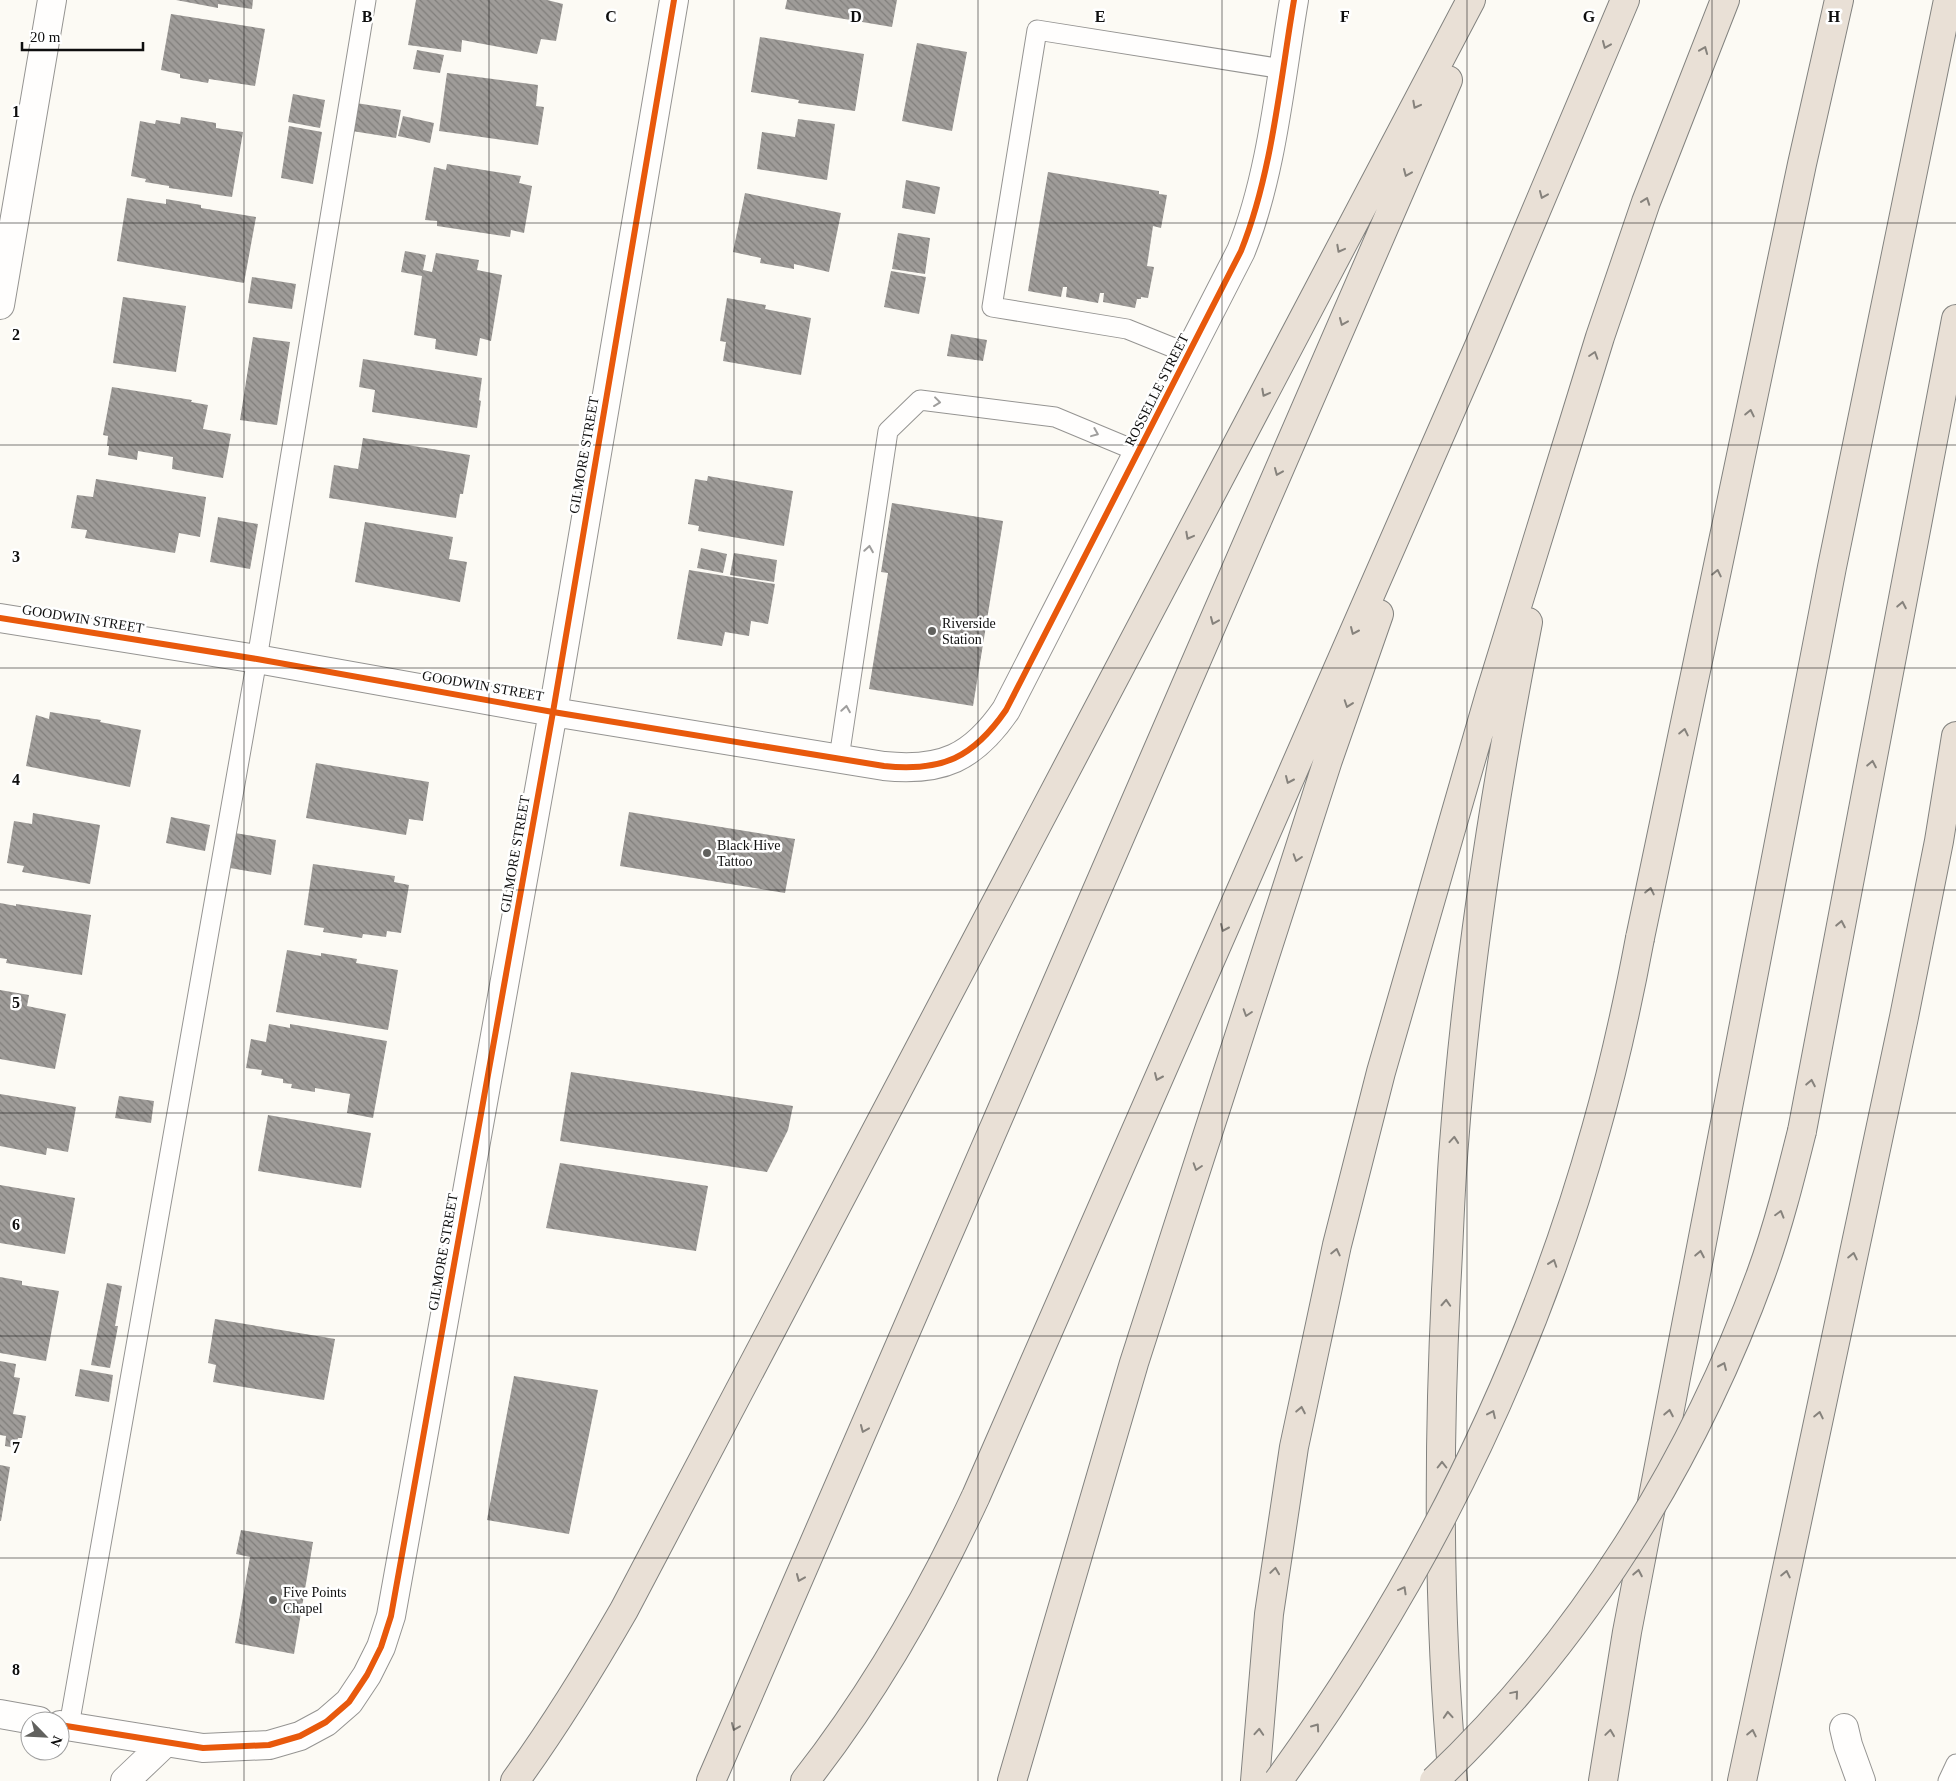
<svg xmlns="http://www.w3.org/2000/svg" width="1956" height="1781" viewBox="0 0 1956 1781" font-family="'Times New Roman',serif">
	<style>
		.building { fill: url(#building-back-hatch) }
		.lines { fill: none; stroke-linecap: round; stroke-linejoin: round }
		.service-casing { stroke: #959492; stroke-width: 21 }
		.minor-casing { stroke: #959492; stroke-width: 30 }
		.motorway-casing { stroke: #82827f; stroke-width: 30 }
		.service { stroke: #fffefd; stroke-width: 19 }
		.minor { stroke: #fffefd; stroke-width: 28 }
		.motorway { stroke: #e9e0d6; stroke-width: 28 }
		.motorway-bridge-casing { stroke: #82827f; stroke-width: 30; stroke-linecap: butt }
		.motorway-bridge { stroke: #e9e0d6; stroke-width: 28 }
		.cycleway-casing { stroke: #fff; stroke-width: 9 }
		.cycleway { stroke: #e8590c; stroke-width: 6 }
		.oneway { stroke: #86827c }
		.oneway2 { stroke: #9f9e9d }
		.grid { fill: none; stroke: #0e0e0e; stroke-width: 1; stroke-opacity: 0.55 }
		.poi-dot { fill: #61615e; stroke: #fff; stroke-width: 2 }
		.labels { text-anchor: middle; dominant-baseline: central; stroke-width: 5; stroke-linejoin: round; paint-order: stroke }
		.street-label { font-size: 14px; fill: #0e0e0e; stroke: #fff }
		.poi-label { font-size: 14px; fill: #0e0e0e; stroke: #fff; text-anchor: start }
		.grid-label { font-size: 16px; text-anchor: middle; font-weight: bold; fill: #0e0e0e; stroke: #fff; stroke-width: 5; stroke-linejoin: round; paint-order: stroke }
	</style>
	<defs>
		<pattern id="building-back-hatch" width="6" height="6" patternUnits="userSpaceOnUse" patternTransform="scale(1.25)"><rect width="6" height="6" fill="#9f9c99"/><path d="M-1 5l2 2M0 0l6 6M5-1l2 2" fill="none" stroke="#807e7b"/></pattern>
	</defs>
	<rect width="100%" height="100%" fill="#fcfaf4"/>
	<path class="building" d="M176 0H253L252 9 218 4V8Z
		M416 0H547L563 4 556 41 541 39 537 54 462 40 461 52 408 45Z
		M787 0H897L892 27 785 9Z
		M171 14 265 29 255 86 209 79 208 83 180 78V74L161 70Z
		M760 37 864 54 855 111 798 103 799 100 751 92Z
		M917 43 967 52 952 131 902 121Z
		M417 50 444 55 440 73 413 69Z
		M447 73 538 85 536 106 544 107 538 145 439 131Z
		M293 94 325 100 320 128 288 122Z
		M356 103 401 110 396 138 352 131Z
		M403 116 434 123 430 143 398 136Z
		M181 117 216 123V128L243 132 232 197 169 188V186L145 182 146 179 131 176 140 121 155 124 156 120 180 124Z
		M798 119 835 124 827 180 757 169 762 132 795 137Z
		M289 126 322 132 313 184 281 178Z
		M447 164 521 176 519 183 532 186 524 233 511 230 510 237 437 226V221L425 220 434 167 446 170Z
		M1048 172 1159 191V194L1167 195 1161 228 1153 226 1147 266 1154 267 1148 298 1141 297V299H1137L1135 308 1103 302 1104 293H1100L1098 303 1066 297 1067 287H1063L1061 297 1028 291Z
		M906 180 940 187 935 214 902 208Z
		M745 193 841 213 829 272 794 264V269L760 263 761 258 733 252Z
		M127 198 166 204V199L201 205V208L256 217 244 283 117 261Z
		M898 233 930 238 925 274 892 269Z
		M405 251 426 255 423 270 432 272 436 253 479 260 477 270 502 275 491 341 480 338 477 356 435 349 436 339 414 335 422 276 401 272Z
		M891 271 926 277 919 314 884 307Z
		M252 277 296 284 292 309 248 303Z
		M123 297 186 306 176 372 113 363Z
		M727 298 766 305 765 309 811 318 801 375 723 361 726 342 720 341Z
		M951 334 987 340 983 361 947 356Z
		M253 337 290 342 277 425 240 420Z
		M363 359 482 378 479 400 481 401 477 428 372 412 375 390 359 387Z
		M112 387 192 400 191 402 208 405 203 429 231 434 223 478 172 469 173 457 138 451 137 460 108 455 109 446H107L108 436 103 435Z
		M363 438 470 455 463 494H460L456 518 329 498 334 465 358 469Z
		M708 476 793 491 784 546 698 531 699 526 688 524 695 479 707 481Z
		M96 479 206 497 200 537 179 533 175 553 85 538 87 530 71 528 77 495 93 497Z
		M892 503 1003 521 973 706 869 689 888 573 881 572Z
		M218 517 258 524 250 569 210 562Z
		M365 522 453 537 449 559 467 562 460 602 355 582Z
		M701 548 727 554 723 573 697 568Z
		M734 553 777 560 774 582 730 575Z
		M689 570 775 584 768 624 751 621 749 636 725 632 722 646 677 639Z
		M50 712 101 720 100 722 141 730 130 787 26 766 36 715 49 719Z
		M316 763 429 782 423 821 409 819 406 835 306 818Z
		M629 812 795 839 785 893 620 866Z
		M33 813 100 825 90 884 22 872 24 866 7 863 14 821 32 824Z
		M171 817 210 825 205 851 166 843Z
		M235 833 276 840 271 875 230 868Z
		M313 864 395 876 394 882 409 885 401 933 387 931 386 937 363 934 362 938 323 932 324 928 304 925Z
		M0 903 16 906V904L91 915 82 975 6 963 7 959 0 958Z
		M287 950 321 956V953L357 959 356 963 398 970 388 1030 276 1012Z
		M0 990 29 995 27 1006 66 1014 55 1069 0 1059Z
		M269 1024 290 1028V1024L387 1041 373 1118 347 1113 350 1094 315 1088V1092L291 1088 292 1084 283 1083V1079L261 1075 262 1070 246 1068 251 1039 266 1042Z
		M571 1072 793 1106 788 1130 767 1172 560 1141Z
		M0 1094 76 1107 68 1152 47 1148 46 1155 0 1146Z
		M119 1096 154 1101 151 1123 115 1118Z
		M268 1115 371 1133 361 1188 258 1171Z
		M560 1163 708 1186 696 1251 546 1228Z
		M0 1185 75 1198 65 1254 0 1243Z
		M0 1277 22 1281V1285L59 1291 46 1361 0 1353Z
		M107 1283 122 1286 115 1326H118L110 1368 91 1365Z
		M215 1319 335 1339 324 1400 213 1382 216 1365 208 1363Z
		M0 1361 16 1364 14 1377 20 1378 13 1414 26 1416 22 1438H18L16 1448 5 1446 6 1436 0 1435Z
		M80 1369 113 1375 109 1402 75 1396Z
		M514 1376 598 1390 569 1534 487 1520Z
		M0 1465 10 1467 1 1521H0Z
		M241 1530 313 1542 294 1654 235 1643 250 1557 236 1554Z"/>
	<g class="lines">
		<defs>
			<path id="service" d="M1189 354 1127 329 992 307 1037 30 1283 69
				M839 758 888 431 920 400 1055 417 1139 452
				M69 1726 257 659 366 0
				M1948 1781 1956 1764"/>
			<path id="minor" d="M0 305 52 0
				M0 618 257 659 553 712 884 766C942 772 973 758 1006 710L1241 251C1272 174 1280 82 1294 0
				M0 1714 39 1721
				M60 1725 203 1748 269 1745 300 1736 326 1722 349 1702 367 1675 381 1647 391 1616 553 712 674 0
				M1844 1728 1848 1745 1861 1781
				M125 1781 166 1742"/>
			<path id="motorway" d="M1640 938 1802 164 1839 0
				M1802 1131 1956 319
				M515 1781C555 1726 590 1669 624 1610L1471 0
				M711 1781 1448 80
				M805 1781C874 1693 929 1597 976 1496L1479 346 1625 0
				M1012 1781 1134 1363 1328 760 1379 614
				M1255 1781 1269 1614 1294 1447 1337 1245 1381 1072 1490 694 1600 337 1646 202 1725 0
				M1453 1781C1438 1618 1438 1453 1446 1290 1449 1241 1450 1192 1454 1144 1467 968 1494 795 1528 622
				M1603 1781 1627 1632 1832 567 1948 0
				M1742 1781 1904 1017 1939 841 1956 736"/>
		</defs>
		<use href="#service" class="service-casing"/>
		<use href="#minor" class="minor-casing"/>
		<use href="#motorway" class="motorway-casing"/>
		<use href="#service" class="service"/>
		<use href="#minor" class="minor"/>
		<use href="#motorway" class="motorway"/>
		<defs>
			<path id="motorway-bridge" d="M1278 1781C1421 1584 1530 1364 1596 1129 1614 1066 1628 1002 1640 938
				M1434 1781C1581 1642 1692 1463 1761 1274 1778 1227 1790 1179 1802 1131"/>
		</defs>
		<use href="#motorway-bridge" class="motorway-bridge-casing"/>
		<use href="#motorway-bridge" class="motorway-bridge"/>
		<defs>
			<path id="cycleway" d="M0 618 257 659 553 712 884 766C942 772 973 758 1006 710L1241 251C1272 174 1280 82 1294 0
				M60 1725 203 1748 269 1745 300 1736 326 1722 349 1702 367 1675 381 1647 391 1616 553 712 674 0"/>
		</defs>
		<use href="#cycleway" class="cycleway-casing"/>
		<use href="#cycleway" class="cycleway"/>
	</g>
	<defs><path id="oneway-chevron" d="M-2-3.5L2.5 0L-2 3.5" fill="none" stroke-width="1.6" stroke-linecap="round" stroke-linejoin="round" transform="scale(1.25)"/></defs>
	<g class="oneway">
		<use href="#oneway-chevron" transform="translate(1606 45) rotate(113)"/>
		<use href="#oneway-chevron" transform="translate(1704 50) rotate(-68)"/>
		<use href="#oneway-chevron" transform="translate(1416 105) rotate(118)"/>
		<use href="#oneway-chevron" transform="translate(1407 173) rotate(113)"/>
		<use href="#oneway-chevron" transform="translate(1543 195) rotate(113)"/>
		<use href="#oneway-chevron" transform="translate(1646 201) rotate(-70)"/>
		<use href="#oneway-chevron" transform="translate(1340 249) rotate(118)"/>
		<use href="#oneway-chevron" transform="translate(1343 322) rotate(113)"/>
		<use href="#oneway-chevron" transform="translate(1594 355) rotate(-72)"/>
		<use href="#oneway-chevron" transform="translate(1265 393) rotate(118)"/>
		<use href="#oneway-chevron" transform="translate(1750 413) rotate(-78)"/>
		<use href="#oneway-chevron" transform="translate(1278 472) rotate(113)"/>
		<use href="#oneway-chevron" transform="translate(1189 536) rotate(118)"/>
		<use href="#oneway-chevron" transform="translate(1717 573) rotate(-78)"/>
		<use href="#oneway-chevron" transform="translate(1902 605) rotate(-79)"/>
		<use href="#oneway-chevron" transform="translate(1214 621) rotate(113)"/>
		<use href="#oneway-chevron" transform="translate(1354 631) rotate(114)"/>
		<use href="#oneway-chevron" transform="translate(1348 704) rotate(109)"/>
		<use href="#oneway-chevron" transform="translate(1684 732) rotate(-78)"/>
		<use href="#oneway-chevron" transform="translate(1872 764) rotate(-79)"/>
		<use href="#oneway-chevron" transform="translate(1289 780) rotate(114)"/>
		<use href="#oneway-chevron" transform="translate(1297 858) rotate(108)"/>
		<use href="#oneway-chevron" transform="translate(1650 891) rotate(-78)"/>
		<use href="#oneway-chevron" transform="translate(1841 924) rotate(-79)"/>
		<use href="#oneway-chevron" transform="translate(1224 928) rotate(114)"/>
		<use href="#oneway-chevron" transform="translate(1247 1013) rotate(108)"/>
		<use href="#oneway-chevron" transform="translate(1158 1077) rotate(114)"/>
		<use href="#oneway-chevron" transform="translate(1811 1083) rotate(-79)"/>
		<use href="#oneway-chevron" transform="translate(1454 1140) rotate(-85)"/>
		<use href="#oneway-chevron" transform="translate(1197 1167) rotate(108)"/>
		<use href="#oneway-chevron" transform="translate(1780 1214) rotate(-74)"/>
		<use href="#oneway-chevron" transform="translate(1336 1252) rotate(-77)"/>
		<use href="#oneway-chevron" transform="translate(1700 1254) rotate(-79)"/>
		<use href="#oneway-chevron" transform="translate(1853 1256) rotate(-78)"/>
		<use href="#oneway-chevron" transform="translate(1553 1263) rotate(-71)"/>
		<use href="#oneway-chevron" transform="translate(1446 1303) rotate(-87)"/>
		<use href="#oneway-chevron" transform="translate(1723 1366) rotate(-66)"/>
		<use href="#oneway-chevron" transform="translate(1301 1410) rotate(-79)"/>
		<use href="#oneway-chevron" transform="translate(1669 1413) rotate(-79)"/>
		<use href="#oneway-chevron" transform="translate(1492 1414) rotate(-65)"/>
		<use href="#oneway-chevron" transform="translate(1819 1415) rotate(-78)"/>
		<use href="#oneway-chevron" transform="translate(864 1429) rotate(113)"/>
		<use href="#oneway-chevron" transform="translate(1442 1465) rotate(-90)"/>
		<use href="#oneway-chevron" transform="translate(1275 1571) rotate(-82)"/>
		<use href="#oneway-chevron" transform="translate(1638 1573) rotate(-79)"/>
		<use href="#oneway-chevron" transform="translate(1786 1574) rotate(-78)"/>
		<use href="#oneway-chevron" transform="translate(800 1578) rotate(113)"/>
		<use href="#oneway-chevron" transform="translate(1403 1590) rotate(-61)"/>
		<use href="#oneway-chevron" transform="translate(1515 1694) rotate(-50)"/>
		<use href="#oneway-chevron" transform="translate(1448 1715) rotate(-94)"/>
		<use href="#oneway-chevron" transform="translate(735 1727) rotate(113)"/>
		<use href="#oneway-chevron" transform="translate(1316 1727) rotate(-55)"/>
		<use href="#oneway-chevron" transform="translate(1259 1732) rotate(-86)"/>
		<use href="#oneway-chevron" transform="translate(1610 1733) rotate(-82)"/>
		<use href="#oneway-chevron" transform="translate(1752 1733) rotate(-78)"/>
	</g>
	<g class="oneway2">
		<use href="#oneway-chevron" transform="translate(937 402) rotate(7)"/>
		<use href="#oneway-chevron" transform="translate(1095 433) rotate(22)"/>
		<use href="#oneway-chevron" transform="translate(869 549) rotate(-81)"/>
		<use href="#oneway-chevron" transform="translate(846 709) rotate(-81)"/>
	</g>
	<path class="grid" d="M244 0V1781M489 0V1781M734 0V1781M978 0V1781M1222 0V1781M1467 0V1781M1712 0V1781M0 223H1956M0 445H1956M0 668H1956M0 890H1956M0 1113H1956M0 1336H1956M0 1558H1956"/>
	<g class="poi-dot">
		<circle cx="932" cy="631" r="5"/>
		<circle cx="707" cy="853" r="5"/>
		<circle cx="273" cy="1600" r="5"/>
	</g>
	<g class="labels">
		<g class="street-label">
			<text transform="translate(1157 390) rotate(-63)">ROSSELLE STREET</text>
			<text transform="translate(584 455) rotate(-80)">GILMORE STREET</text>
			<text transform="translate(83 619) rotate(9)">GOODWIN STREET</text>
			<text transform="translate(483 686) rotate(10)">GOODWIN STREET</text>
			<text transform="translate(515 854) rotate(-80)">GILMORE STREET</text>
			<text transform="translate(443 1252) rotate(-80)">GILMORE STREET</text>
		</g>
		<g class="poi-label">
			<text x="942" y="623">Riverside<tspan x="942" dy="16">Station</tspan></text>
			<text x="717" y="845">Black Hive<tspan x="717" dy="16">Tattoo</tspan></text>
			<text x="283" y="1592">Five Points<tspan x="283" dy="16">Chapel</tspan></text>
		</g>
	</g>
	<g class="grid-label">
		<text x="367" y="22">B</text>
		<text x="611" y="22">C</text>
		<text x="856" y="22">D</text>
		<text x="1100" y="22">E</text>
		<text x="1345" y="22">F</text>
		<text x="1589" y="22">G</text>
		<text x="1834" y="22">H</text>
		<text x="16" y="117">1</text>
		<text x="16" y="340">2</text>
		<text x="16" y="562">3</text>
		<text x="16" y="785">4</text>
		<text x="16" y="1008">5</text>
		<text x="16" y="1230">6</text>
		<text x="16" y="1453">7</text>
		<text x="16" y="1675">8</text>
	</g>
	<g transform="translate(45 1736) rotate(114)"><circle r="24" fill="#ffffff" stroke="#9f9f9f"/>
	<path d="M0-4L9 19L0 12L-9 19Z" fill="#61615e"/>
	<text y="-8" font-size="14" font-weight="bold" text-anchor="middle" fill="#0e0e0e">N</text>
	</g>
	<path d="M22 42v8h121v-8" fill="none" stroke="#0e0e0e" stroke-width="2.5"/>
	<text x="30" y="42" font-size="15" fill="#0e0e0e" stroke="#ffffff" stroke-width="4" paint-order="stroke">20 m</text>
</svg>
